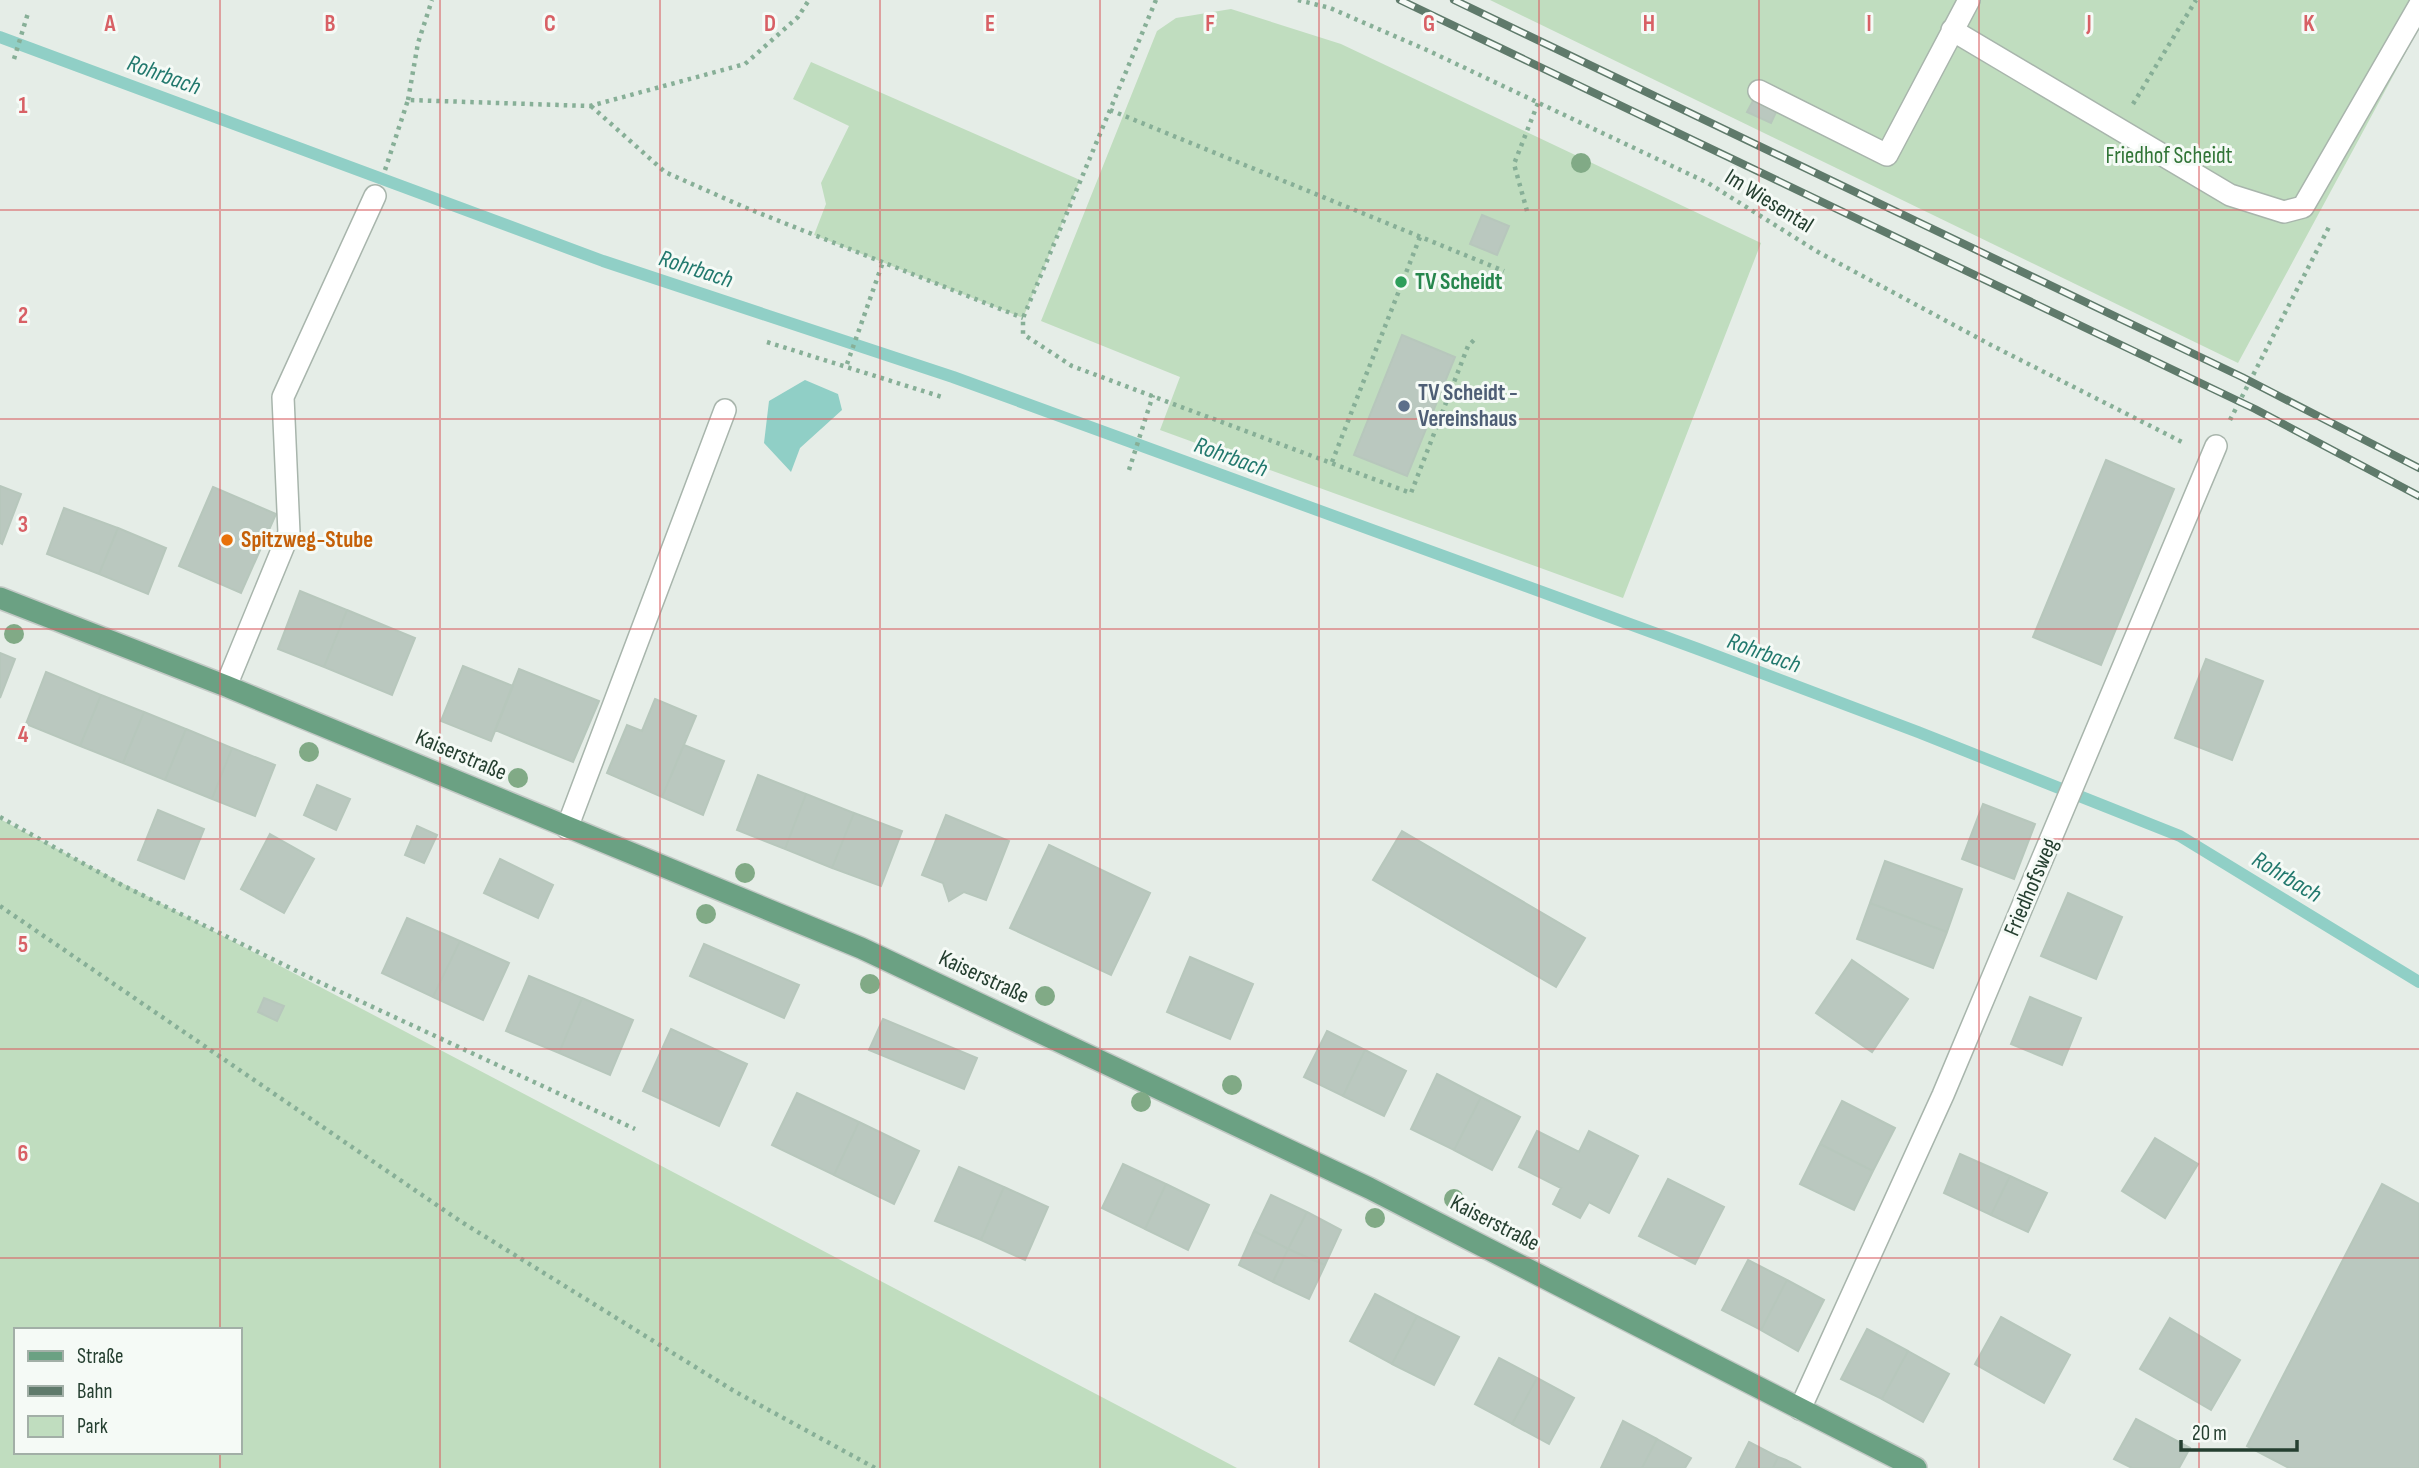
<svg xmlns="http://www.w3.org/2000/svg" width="2419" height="1468" viewBox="0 0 2419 1468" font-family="'Sofia Sans Condensed',sans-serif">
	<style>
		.green { fill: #c0ddbf; fill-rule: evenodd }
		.water { fill: #90cfc6 }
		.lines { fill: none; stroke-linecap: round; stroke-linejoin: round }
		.stream { stroke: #90cfc6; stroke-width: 12 }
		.building { fill: #bac8bf; stroke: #b7c7bc; stroke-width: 2 }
		.minor-casing { stroke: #a8b5ac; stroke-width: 24 }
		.major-casing { stroke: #c2c9c5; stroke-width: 24 }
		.path { stroke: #87af97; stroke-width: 4.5; stroke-dasharray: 3.5 5; stroke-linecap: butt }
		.minor { stroke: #fff; stroke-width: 21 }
		.major { stroke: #6ba183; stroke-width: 21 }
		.rail-casing { stroke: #5f7a6b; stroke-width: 8 }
		.rail { stroke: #f5faf6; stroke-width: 5; stroke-dasharray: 16; stroke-linecap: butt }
		.tree { fill: #81aa86 }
		.grid { fill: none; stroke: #d86065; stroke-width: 2; stroke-opacity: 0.55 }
		.leisure-dot { fill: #2e9e5b; stroke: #f5faf6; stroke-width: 2.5 }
		.service-dot { fill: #5c6f8a; stroke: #f5faf6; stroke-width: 2.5 }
		.food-dot { fill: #e8710a; stroke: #f5faf6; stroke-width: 2.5 }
		.labels { text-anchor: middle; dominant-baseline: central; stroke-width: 6; stroke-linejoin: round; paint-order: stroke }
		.park-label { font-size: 23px; fill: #307436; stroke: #f5faf6 }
		.street-label { font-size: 23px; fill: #253f30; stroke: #f5faf6 }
		.leisure-label { font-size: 23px; font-weight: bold; fill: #27864d; stroke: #f5faf6; text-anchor: start }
		.service-label { font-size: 23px; font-weight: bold; fill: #4e5e75; stroke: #f5faf6; text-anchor: start }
		.food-label { font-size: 23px; font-weight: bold; fill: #c56008; stroke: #f5faf6; text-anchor: start }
		.water-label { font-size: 24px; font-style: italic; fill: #21786d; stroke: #f5faf6 }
		.grid-label { font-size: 23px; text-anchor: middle; font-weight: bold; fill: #d86065; stroke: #f5faf6; stroke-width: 6; stroke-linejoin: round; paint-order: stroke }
	</style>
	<rect width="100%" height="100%" fill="#e5ede7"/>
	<path class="green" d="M1490 0H2412L2419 7V28L2238 363Z
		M1231 9 1341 44 1761 243 1623 598 1160 430 1180 377 1041 321 1157 31 1176 18Z
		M811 62 1080 180 1023 318 814 235 826 204 821 183 849 126 793 99Z
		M0 819 1237 1468H0ZM16 1330H240V1452H16Z"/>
	<path class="water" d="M805 380 838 394 842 410 800 448 791 472 764 443 769 401Z"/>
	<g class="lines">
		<path class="stream" d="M0 37 603 261 953 377 1698 649 1918 732 2180 836 2419 982"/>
	</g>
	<path class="building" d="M1755 97 1778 108 1771 123 1747 112Z
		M1482 215 1509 226 1497 255 1470 244Z
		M1402 335 1455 357 1407 476 1354 455Z
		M2106 460 2174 489 2101 665 2033 637Z
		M0 486 21 494 2 544 0 543Z
		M213 487 276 514 241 593 179 566Z
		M64 508 118 528 99 574 47 554Z
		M118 528 166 548 148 594 99 574Z
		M300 591 347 610 324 667 278 649Z
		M347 610 415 638 392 695 324 667Z
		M0 653 15 659 0 698Z
		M2206 659 2263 681 2232 760 2175 738Z
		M463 666 513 686 491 741 441 721Z
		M519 669 599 701 573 762 495 730Z
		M46 672 101 695 80 746 26 724Z
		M101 695 144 712 123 763 80 746Z
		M655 699 696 716 662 797 607 773 627 725 642 731Z
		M144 712 186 729 165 780 123 763Z
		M186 729 232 748 212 799 165 780Z
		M684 745 724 761 703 815 662 797Z
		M232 748 275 765 255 816 212 799Z
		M758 775 806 794 785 849 737 830Z
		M317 785 350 799 336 830 304 815Z
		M806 794 854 813 832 868 785 849Z
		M1983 804 2035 824 2014 879 1962 859Z
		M158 810 204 829 184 879 138 860Z
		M854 813 902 831 881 886 832 868Z
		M946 815 1009 841 986 900 964 892 949 901 943 883 922 875Z
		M417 826 437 835 424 863 405 855Z
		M1402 831 1585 938 1556 987 1373 880Z
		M270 834 314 859 284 913 241 889Z
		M1049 845 1150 893 1111 975 1010 928Z
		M500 859 553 885 538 918 484 893Z
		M1885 861 1962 889 1947 932 1870 903Z
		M2068 893 2122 917 2096 979 2041 956Z
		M1870 903 1947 932 1933 968 1857 939Z
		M407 918 460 941 433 997 382 973Z
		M460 941 509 963 483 1020 433 997Z
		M704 944 799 985 784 1018 690 976Z
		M1190 957 1253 984 1230 1039 1167 1012Z
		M1852 960 1908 999 1872 1052 1816 1013Z
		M529 976 582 998 559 1053 506 1031Z
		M2030 997 2081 1018 2062 1065 2011 1044Z
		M264 998 284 1006 277 1021 258 1012Z
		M582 998 633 1020 610 1075 559 1053Z
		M883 1019 977 1058 964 1089 869 1050Z
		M671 1029 747 1064 719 1126 643 1091Z
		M1327 1031 1365 1050 1343 1096 1304 1077Z
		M1365 1050 1406 1071 1384 1116 1343 1096Z
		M1437 1074 1481 1097 1454 1150 1411 1129Z
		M797 1093 859 1122 834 1175 772 1145Z
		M1481 1097 1520 1117 1492 1170 1454 1150Z
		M1842 1101 1895 1128 1873 1171 1820 1144Z
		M859 1122 919 1151 894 1204 834 1175Z
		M1537 1131 1579 1152 1589 1131 1638 1156 1609 1213 1589 1202 1580 1218 1553 1204 1561 1188 1519 1167Z
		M2155 1138 2198 1164 2165 1218 2122 1191Z
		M1820 1144 1873 1171 1854 1210 1800 1184Z
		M1960 1154 2010 1176 1991 1215 1944 1193Z
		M1123 1164 1166 1184 1145 1229 1102 1208Z
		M959 1167 1004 1187 981 1240 935 1221Z
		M2010 1176 2047 1193 2028 1232 1991 1215Z
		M1668 1179 1724 1207 1695 1264 1639 1236Z
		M1166 1184 1209 1205 1188 1250 1145 1229Z
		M2382 1184 2419 1204V1468H2289L2247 1446Z
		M1004 1187 1048 1207 1025 1260 981 1240Z
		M1271 1195 1307 1212 1288 1249 1254 1231Z
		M1307 1212 1341 1230 1325 1265 1288 1249Z
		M1254 1231 1288 1249 1273 1282 1239 1265Z
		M1288 1249 1325 1265 1309 1299 1273 1282Z
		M1748 1260 1787 1280 1761 1330 1722 1310Z
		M1787 1280 1824 1300 1798 1351 1761 1330Z
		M1375 1294 1417 1316 1392 1364 1350 1341Z
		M1417 1316 1459 1337 1434 1385 1392 1364Z
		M2001 1317 2070 1355 2044 1403 1975 1364Z
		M2170 1318 2240 1360 2211 1410 2140 1369Z
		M1867 1329 1908 1351 1882 1399 1841 1379Z
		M1908 1351 1949 1374 1923 1422 1882 1399Z
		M1499 1358 1537 1378 1512 1424 1475 1404Z
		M1537 1378 1574 1398 1549 1444 1512 1424Z
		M2136 1419 2190 1448 2179 1468H2132L2114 1459Z
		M1623 1421 1657 1439 1642 1468H1601Z
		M1657 1439 1691 1458 1685 1468H1642Z
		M1749 1442 1778 1457 1773 1468H1736Z
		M1778 1457 1786 1460 1801 1468H1773Z"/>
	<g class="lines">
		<defs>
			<path id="minor" d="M1952 30 2230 195 2284 212 2303 207 2419 6
				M1759 91 1887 155 1969 0
				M226 686 289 533 283 397 375 196
				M567 828 725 410
				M1800 1409 1943 1095 2216 446"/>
			<path id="major" d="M0 598 226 686 861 948 1369 1188 1916 1468"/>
		</defs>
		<use href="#minor" class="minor-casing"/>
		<use href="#major" class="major-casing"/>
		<path class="path" d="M1156 0 1023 318V334L1072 366 1411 493 1468 346 1477 337
			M1298 0 1330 8 1429 51 1708 183 1818 252 1991 345 2184 443
			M14 59 28 13
			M408 100 418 43 432 0
			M2133 104 2196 0
			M591 106 665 172 744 207 1023 318
			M1110 110 1504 271
			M385 170 408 100 590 106 745 64 798 17 809 0
			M1527 211 1514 164 1538 103
			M767 342 942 397
			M847 364 883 262
			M2230 420 2330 225
			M1332 462 1420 237
			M1129 470 1153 395
			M0 817 122 885 319 982 635 1129
			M0 906 460 1221 734 1391 875 1468"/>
		<use href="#minor" class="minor"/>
		<use href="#major" class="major"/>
		<defs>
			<path id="rail" d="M1400 0 2255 409 2419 496
				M1454 0 2242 377 2419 468"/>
		</defs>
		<use href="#rail" class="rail-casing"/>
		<use href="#rail" class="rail"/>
	</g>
	<g class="tree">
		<circle cx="1581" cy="163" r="10"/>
		<circle cx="14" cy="634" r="10"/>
		<circle cx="309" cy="752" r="10"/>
		<circle cx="518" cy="778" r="10"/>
		<circle cx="745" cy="873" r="10"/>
		<circle cx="706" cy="914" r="10"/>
		<circle cx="870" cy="984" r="10"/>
		<circle cx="1045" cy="996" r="10"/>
		<circle cx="1232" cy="1085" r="10"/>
		<circle cx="1141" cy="1102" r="10"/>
		<circle cx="1454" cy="1199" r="10"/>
		<circle cx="1375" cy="1218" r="10"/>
	</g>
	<path class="grid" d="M220 0V1330M440 0V1468M660 0V1468M880 0V1468M1100 0V1468M1319 0V1468M1539 0V1468M1759 0V1468M1979 0V1468M2199 0V1468M0 210H2419M0 419H2419M0 629H2419M0 839H2419M0 1049H2419M0 1258H2419M220 1452V1468"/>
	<circle class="leisure-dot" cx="1401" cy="282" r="7"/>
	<circle class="service-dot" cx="1404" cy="406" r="7"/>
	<circle class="food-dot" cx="227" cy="540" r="7"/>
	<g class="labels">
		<g class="park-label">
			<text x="2169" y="156">Friedhof Scheidt</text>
		</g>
		<g class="street-label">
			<text transform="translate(1769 201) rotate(32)">Im Wiesental</text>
			<text transform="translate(461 755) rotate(23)">Kaiserstraße</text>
			<text transform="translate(2031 887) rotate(-67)">Friedhofsweg</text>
			<text transform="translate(984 977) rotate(25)">Kaiserstraße</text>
			<text transform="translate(1495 1223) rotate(27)">Kaiserstraße</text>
		</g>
		<g class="leisure-label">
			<text x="1415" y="282">TV Scheidt</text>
		</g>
		<g class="service-label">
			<text x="1418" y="393">TV Scheidt -<tspan x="1418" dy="26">Vereinshaus</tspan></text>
		</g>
		<g class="food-label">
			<text x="241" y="540">Spitzweg-Stube</text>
		</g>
		<g class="water-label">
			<text transform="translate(164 75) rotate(20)">Rohrbach</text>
			<text transform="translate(696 269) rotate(18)">Rohrbach</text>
			<text transform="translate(1231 457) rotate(20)">Rohrbach</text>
			<text transform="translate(1764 653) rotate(20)">Rohrbach</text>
			<text transform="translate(2287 877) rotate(31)">Rohrbach</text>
		</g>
	</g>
	<g class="grid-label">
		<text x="110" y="31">A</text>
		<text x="330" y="31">B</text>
		<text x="550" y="31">C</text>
		<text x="770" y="31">D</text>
		<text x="990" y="31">E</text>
		<text x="1210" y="31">F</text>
		<text x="1429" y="31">G</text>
		<text x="1649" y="31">H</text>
		<text x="1869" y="31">I</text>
		<text x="2089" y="31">J</text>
		<text x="2309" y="31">K</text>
		<text x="23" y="113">1</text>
		<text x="23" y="323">2</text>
		<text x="23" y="532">3</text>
		<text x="23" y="742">4</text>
		<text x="23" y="952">5</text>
		<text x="23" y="1161">6</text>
	</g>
	<rect x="14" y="1328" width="228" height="126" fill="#f5faf6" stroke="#a2afa7" stroke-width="2"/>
	<rect x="28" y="1351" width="35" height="10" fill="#6ba183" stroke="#a2afa7" stroke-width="2"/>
	<text x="77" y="1363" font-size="21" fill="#253f30">Straße</text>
	<rect x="28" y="1386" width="35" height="10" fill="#5f7a6b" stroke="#a2afa7" stroke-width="2"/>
	<text x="77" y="1398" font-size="21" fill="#253f30">Bahn</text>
	<rect x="28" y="1416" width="35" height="21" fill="#c0ddbf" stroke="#a2afa7" stroke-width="2"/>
	<text x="77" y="1433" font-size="21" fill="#253f30">Park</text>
	<path d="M2181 1440v10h116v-10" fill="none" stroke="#253f30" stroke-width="3.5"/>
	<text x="2192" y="1440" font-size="21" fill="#253f30" stroke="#f5faf6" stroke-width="5" paint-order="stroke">20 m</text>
</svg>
